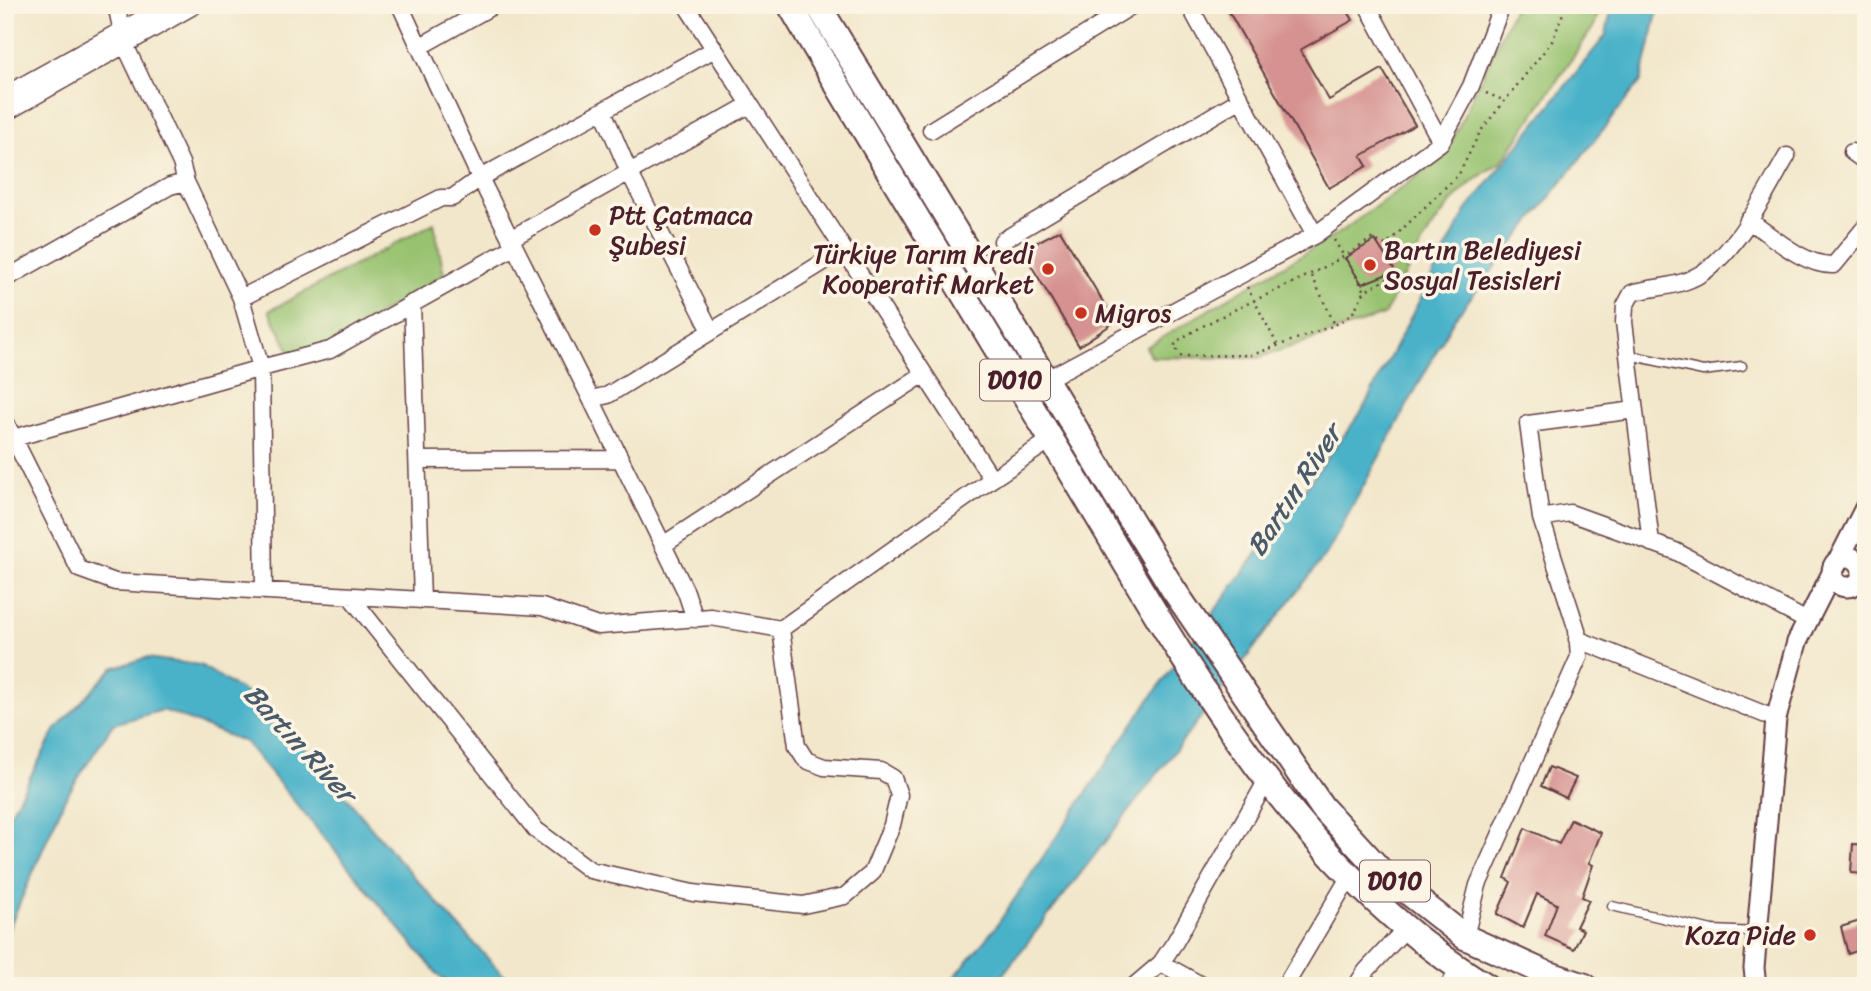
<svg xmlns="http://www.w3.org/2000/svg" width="1871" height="991" viewBox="0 0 1871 991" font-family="Sriracha,sans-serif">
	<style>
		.green { fill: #98c26f; stroke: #71704d; stroke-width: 2 }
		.water { fill: #4ab2c9; stroke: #4a687a; stroke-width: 2 }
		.building { fill: #d69290 }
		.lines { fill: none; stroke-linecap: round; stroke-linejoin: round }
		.service-casing { stroke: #633d43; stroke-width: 11 }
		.minor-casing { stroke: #633d43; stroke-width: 19 }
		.tertiary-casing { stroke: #633d43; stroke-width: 23 }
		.trunk-casing { stroke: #633d43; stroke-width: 28 }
		.path { stroke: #633d43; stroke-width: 2.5; stroke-dasharray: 2 5; stroke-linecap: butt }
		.service { stroke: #fff; stroke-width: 8 }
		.minor { stroke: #fff; stroke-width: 16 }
		.tertiary { stroke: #fff; stroke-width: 19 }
		.trunk { stroke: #fff; stroke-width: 24 }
		.poi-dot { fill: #c8321e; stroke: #fcf5e5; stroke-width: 2.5 }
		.labels { text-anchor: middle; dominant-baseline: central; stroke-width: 7; stroke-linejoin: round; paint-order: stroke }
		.shield { fill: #fcf5e5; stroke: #7f5f63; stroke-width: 2 }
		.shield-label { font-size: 24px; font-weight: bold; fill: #4a1f2b }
		.poi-label { font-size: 26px; fill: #4a1f2b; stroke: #fcf5e5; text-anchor: start }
		.water-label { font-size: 28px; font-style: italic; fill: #4a5a6a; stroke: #fcf5e5 }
	</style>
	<rect width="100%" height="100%" fill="#fcf5e5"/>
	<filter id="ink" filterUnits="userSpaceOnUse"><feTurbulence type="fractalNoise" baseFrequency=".0143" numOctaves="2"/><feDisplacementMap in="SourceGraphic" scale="14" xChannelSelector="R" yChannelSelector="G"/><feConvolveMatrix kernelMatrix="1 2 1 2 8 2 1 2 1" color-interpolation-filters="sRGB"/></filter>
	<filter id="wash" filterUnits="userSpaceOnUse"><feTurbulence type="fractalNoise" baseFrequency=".00686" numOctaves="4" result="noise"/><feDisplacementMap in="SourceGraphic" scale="28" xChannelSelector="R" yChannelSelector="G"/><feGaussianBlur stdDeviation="1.57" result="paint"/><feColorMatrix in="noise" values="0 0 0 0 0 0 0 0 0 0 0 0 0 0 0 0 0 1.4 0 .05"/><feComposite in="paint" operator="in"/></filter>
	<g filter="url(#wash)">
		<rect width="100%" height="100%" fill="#f2e7cb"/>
		<path class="green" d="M1515 5H1601L1594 26 1501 163C1441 193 1414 259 1384 315L1258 358 1152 357 1146 347 1342 231 1445 156Z
			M434 223 444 274 327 347 292 355 269 311Z"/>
		<path class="water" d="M1612 5H1659L1641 81 1454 319 1327 553 994 986H947L995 928 1149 700 1362 411 1466 211 1606 35Z
			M146 658 200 665 273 710 397 858 501 973 520 986H452L438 975 245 742 163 710 113 724 64 800 5 937V828L8 818 56 729 113 668Z"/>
		<g id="blocks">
			<path class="building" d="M1225 5H1344L1353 20 1300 50 1329 100 1382 69 1415 125 1361 156 1367 166 1329 188Z
				M1060 230 1115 322 1079 346 1022 250Z
				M1375 240 1395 271 1362 284 1345 258Z
				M1549 767 1576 778 1566 798 1541 786Z
				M1571 819 1601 833 1589 863 1593 865 1582 897 1589 900 1576 927 1583 930 1574 949 1545 936 1557 904 1537 894 1523 928 1497 914 1511 882 1505 878 1525 828 1559 844Z
				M1853 844 1866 845V874L1851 873Z
				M1866 919V948L1848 954 1841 927Z"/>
		</g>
	</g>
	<g filter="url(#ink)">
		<use href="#blocks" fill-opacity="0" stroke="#633d43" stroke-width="2"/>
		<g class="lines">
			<defs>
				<path id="service" d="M1629 355 1703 371 1742 366
					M1612 906 1712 930 1757 932"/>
				<path id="minor" d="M116 5 125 45 181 163 186 182
					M400 5 480 178 591 399 608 395 843 250
					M686 5 992 479 1052 439
					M1189 5 1315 235
					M1367 5 1441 142
					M419 47 494 5
					M5 95 167 5
					M603 111 629 172 711 331
					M5 113 195 5
					M931 130 1133 5
					M1852 152 1866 162
					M1748 220C1771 235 1805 267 1834 265L1866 226
					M510 239 749 105
					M1002 241 1241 99
					M5 279 170 186 186 182 241 298 261 368 330 350 514 247
					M241 298 441 198H452L480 178 713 50
					M412 303 422 600
					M1045 380 1315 235 1441 142 1471 86 1502 5
					M591 399 686 592 695 619
					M5 421 79 569 115 582 542 607 598 626 711 617 781 629 992 479
					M14 438 261 368 264 591
					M419 460 621 459
					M1541 518 1570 513 1675 551 1807 621
					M1651 543 1624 322 1625 306 1632 293C1651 287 1672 288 1691 279 1733 261 1764 195 1787 156
					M663 545 924 374
					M350 596 536 830 590 870 693 893 803 905 845 896 872 873 892 825 899 795 893 778 881 771 824 767 806 760 797 746 781 629
					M1577 639 1776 719
					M1465 937 1478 885 1579 657 1577 630 1541 518 1528 424 1635 410
					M1161 963 1203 986
					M1134 986 1161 963 1175 942 1267 780
					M1285 986 1351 874
					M1356 986 1366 971 1407 927
					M1449 986 1459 969"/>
				<path id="tertiary" d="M1832 572a15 15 0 1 1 30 0a15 15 0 1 1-30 0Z
					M1756 986 1754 968 1776 719 1797 642 1866 506"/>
				<path id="trunk" d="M790 5C875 151 964 294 1051 439 1170 633 1285 865 1487 986
					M818 5 1173 589 1322 807 1381 871 1465 937 1543 972 1585 986"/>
			</defs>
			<use href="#service" class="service-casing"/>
			<use href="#minor" class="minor-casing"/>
			<use href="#tertiary" class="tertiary-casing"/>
			<use href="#trunk" class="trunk-casing"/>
			<path class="path" d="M1486 93 1505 101
				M1334 240 1365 291
				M1394 275 1365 291 1352 314 1335 325 1252 355 1181 356 1174 346 1179 340C1241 301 1311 281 1371 239L1386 245 1459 174 1480 132 1553 40 1566 5
				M1312 276 1335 325
				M1247 287 1278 346"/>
			<use href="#service" class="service"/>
			<use href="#minor" class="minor"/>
			<use href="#tertiary" class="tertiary"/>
			<use href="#trunk" class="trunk"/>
		</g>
	</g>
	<g class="poi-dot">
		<circle cx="595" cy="230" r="7"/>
		<circle cx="1370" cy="265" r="7"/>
		<circle cx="1048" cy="269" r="7"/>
		<circle cx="1081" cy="313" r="7"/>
		<circle cx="1810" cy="935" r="7"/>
	</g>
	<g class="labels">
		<g class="shield">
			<rect x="980" y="359.5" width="70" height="41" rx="5"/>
			<rect x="1360" y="860.5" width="70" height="41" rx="5"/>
		</g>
		<g class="shield-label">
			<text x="1015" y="380">D010</text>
			<text x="1395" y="881">D010</text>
		</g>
		<g class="poi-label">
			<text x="609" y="215">Ptt Çatmaca<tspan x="609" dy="30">Şubesi</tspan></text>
			<text x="1384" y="250">Bartın Belediyesi<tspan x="1384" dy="30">Sosyal Tesisleri</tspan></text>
			<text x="1034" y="254" text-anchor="end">Türkiye Tarım Kredi<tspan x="1034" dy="30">Kooperatif Market</tspan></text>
			<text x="1095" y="313">Migros</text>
			<text x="1796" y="935" text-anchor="end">Koza Pide</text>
		</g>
		<g class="water-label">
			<text transform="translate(1294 490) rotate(-57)">Bartın River</text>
			<text transform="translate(300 743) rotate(47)">Bartın River</text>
		</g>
	</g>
	<rect width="1871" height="991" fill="none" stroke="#fcf5e5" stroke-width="28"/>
</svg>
